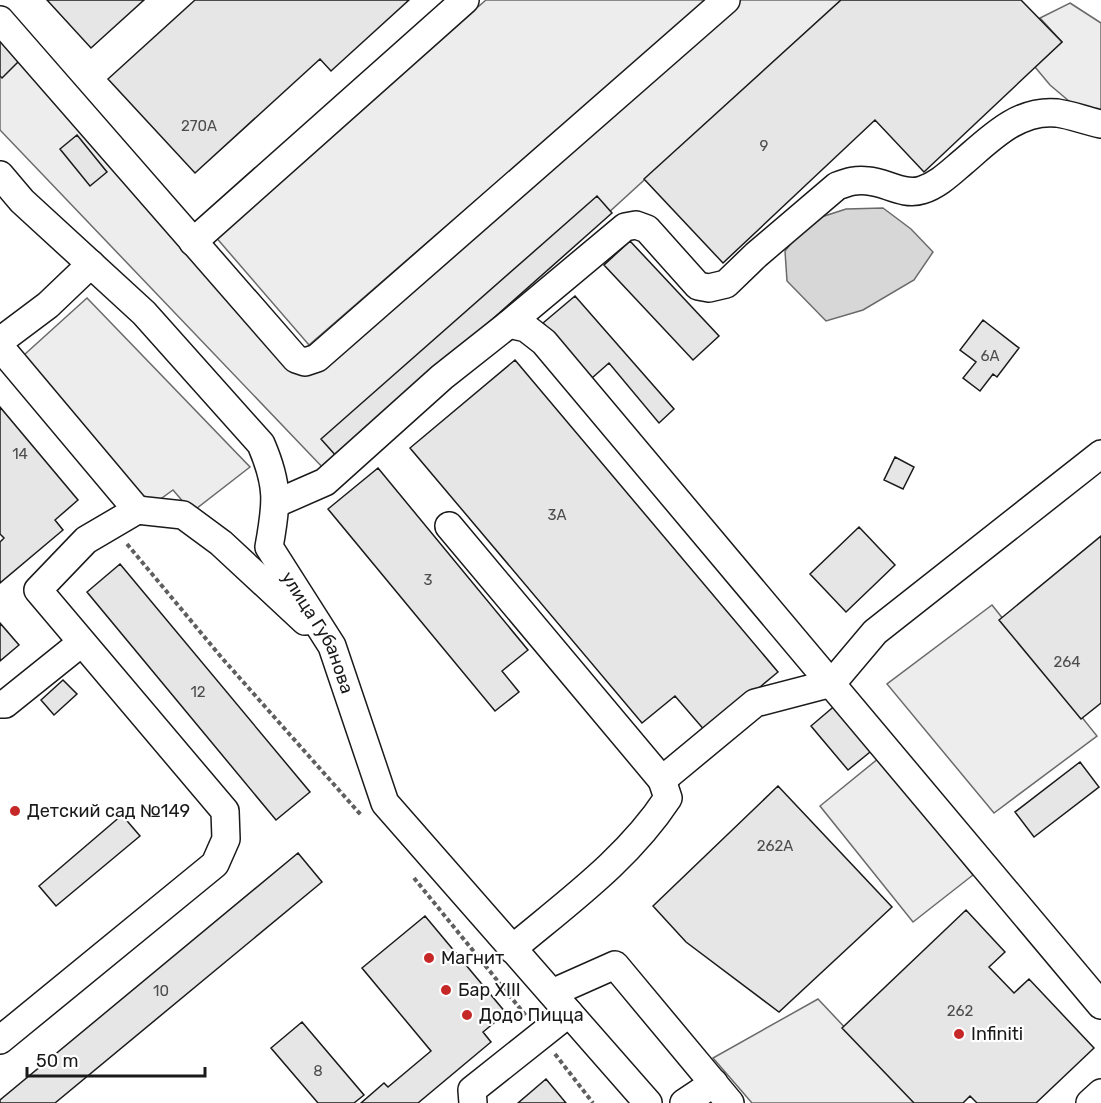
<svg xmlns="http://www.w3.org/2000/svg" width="1101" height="1103" viewBox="0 0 1101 1103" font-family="Rubik,sans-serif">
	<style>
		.built { fill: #ededed; stroke: #6a6a6a; stroke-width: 1.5 }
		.water { fill: #d7d7d7; stroke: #6a6a6a; stroke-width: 1.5 }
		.building { fill: #e6e6e6; stroke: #1a1a1a; stroke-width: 1.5 }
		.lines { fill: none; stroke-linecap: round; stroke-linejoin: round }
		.minor-casing { stroke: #1a1a1a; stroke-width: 30 }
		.path { stroke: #5f5f5f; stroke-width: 4; stroke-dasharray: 4.5 3; stroke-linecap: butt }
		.minor { stroke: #fff; stroke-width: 27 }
		.poi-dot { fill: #c62828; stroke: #fff; stroke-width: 2 }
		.labels { text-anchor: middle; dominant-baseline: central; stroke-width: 4.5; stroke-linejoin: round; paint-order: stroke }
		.number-label { font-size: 15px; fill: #4d4d4d }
		.street-label { font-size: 18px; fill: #1a1a1a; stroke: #fff }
		.poi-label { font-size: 18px; fill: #1a1a1a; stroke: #fff; text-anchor: start }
	</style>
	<rect width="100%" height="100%" fill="#fff"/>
	<path class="built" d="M486 0H707L309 345 214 235Z
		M719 0H841L326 471 0 130V34L296 359Z
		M1070 3 1101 23V122L1095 123 1050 85 1035 67 1062 42 1040 18Z
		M87 298 250 467 192 512 173 490 144 511 14 364Z
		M992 605 1097 736 994 813 887 684Z
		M879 758 973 875 913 922 820 806Z
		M818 999 916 1103H752L713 1058Z"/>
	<path class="water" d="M883 208 911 229 933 252 914 280 863 310 826 321 787 281 785 251 809 221 846 209Z"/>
	<path class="building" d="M47 0H144L91 48Z
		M195 0H409L331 71 320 59 195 173 108 79Z
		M841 0H1021L1062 42 924 172 875 120 723 263 644 179Z
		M0 37 21 59 2 78 0 76Z
		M77 135 107 172 90 186 60 149Z
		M597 196 612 213 337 457 321 439Z
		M630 241 719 336 693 360 604 265Z
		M575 296 674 409 659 423 609 363 592 378 543 323Z
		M983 320 1019 348 997 377 993 374 980 391 963 378 976 362 960 350Z
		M515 360 778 672 706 732 675 696 642 723 410 448Z
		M0 407 78 500 55 520 63 530 0 583V542L4 538 0 534Z
		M895 457 914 467 903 489 884 480Z
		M378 468 528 650 502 671 519 692 495 711 328 509Z
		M859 527 895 565 846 612 810 574Z
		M1101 536V703L1081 719 999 620Z
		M120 564 310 792 276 820 87 592Z
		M0 623 19 645 0 661Z
		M63 680 77 694 54 715 41 700Z
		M838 703 875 748 848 770 811 726Z
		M1080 762 1099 787 1034 837 1015 812Z
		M778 786 892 907 779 1012 686 942 653 906Z
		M122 815 140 836 56 906 39 886Z
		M298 853 322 882 55 1103H0V1100Z
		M966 910 1005 952 989 967 1014 993 1029 979 1094 1048 1036 1103H977L970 1096 963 1103H914L842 1028Z
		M425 916 506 1013 483 1032 491 1042 418 1103H361L384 1083 388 1087 431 1051 362 968Z
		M302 1022 364 1095 354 1103H318L271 1048Z
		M546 1079 566 1103H518Z"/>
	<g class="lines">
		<defs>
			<g id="minor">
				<path d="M0 20 296 359 305 362 317 358 726 0"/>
				<path id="s1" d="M0 175 22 201 144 313 261 444C279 486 277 503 269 547L332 646 385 803 648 1103"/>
				<path d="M193 242 465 0"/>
				<path d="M509 324 625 227 636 225 647 229 698 286 709 288 726 284 756 255 837 186C848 182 857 179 868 181 886 182 903 196 922 190 938 185 950 173 963 162 990 139 1018 109 1057 113 1072 115 1086 121 1101 124"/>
				<path d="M0 341 48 305 91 264"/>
				<path d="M0 347 137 510"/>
				<path d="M277 503 325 482 442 377 509 324 526 328 544 342 1101 1005"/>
				<path d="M449 526 662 780 755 703 832 683 875 632 1101 454"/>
				<path d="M0 704H5L81 643"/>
				<path d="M512 949C568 902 628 859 668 798L662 780"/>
				<path d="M552 993 615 965 730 1103"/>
				<path d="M0 1040 215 864 226 839 225 811 38 590 86 540 137 510 183 515 221 543 305 621"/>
				<path d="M473 1103 472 1090 569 1013"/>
				<path d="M684 1103 714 1083"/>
				<path d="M1090 1103 1101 1093"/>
			</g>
		</defs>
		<use href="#minor" class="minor-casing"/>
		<path class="path" d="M127 544 222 658 361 815
			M414 878 527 1017
			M555 1054 593 1103"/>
		<use href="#minor" class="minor"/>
	</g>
	<g class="poi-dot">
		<circle cx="15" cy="811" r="6"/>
		<circle cx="429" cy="958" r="6"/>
		<circle cx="446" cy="990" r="6"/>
		<circle cx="467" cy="1015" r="6"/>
		<circle cx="959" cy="1034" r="6"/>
	</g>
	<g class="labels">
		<g class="number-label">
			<text x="199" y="126">270А</text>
			<text x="764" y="146">9</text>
			<text x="990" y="356">6А</text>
			<text x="20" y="454">14</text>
			<text x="557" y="515">3А</text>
			<text x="428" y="580">3</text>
			<text x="1067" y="662">264</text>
			<text x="198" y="692">12</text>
			<text x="775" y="846">262А</text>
			<text x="161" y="991">10</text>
			<text x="960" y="1011">262</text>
			<text x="318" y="1071">8</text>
		</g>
		<g class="street-label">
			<text stroke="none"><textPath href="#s1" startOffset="580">улица Губанова</textPath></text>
		</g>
		<g class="poi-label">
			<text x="27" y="811">Детский сад №149</text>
			<text x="441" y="958">Магнит</text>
			<text x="458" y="990">Бар XIII</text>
			<text x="479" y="1015">Додо Пицца</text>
			<text x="971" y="1034">Infiniti</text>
		</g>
	</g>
	<path d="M27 1067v9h178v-9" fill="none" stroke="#1a1a1a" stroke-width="3"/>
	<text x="36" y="1067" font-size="18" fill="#1a1a1a" stroke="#ffffff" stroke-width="4.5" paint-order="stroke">50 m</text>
</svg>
